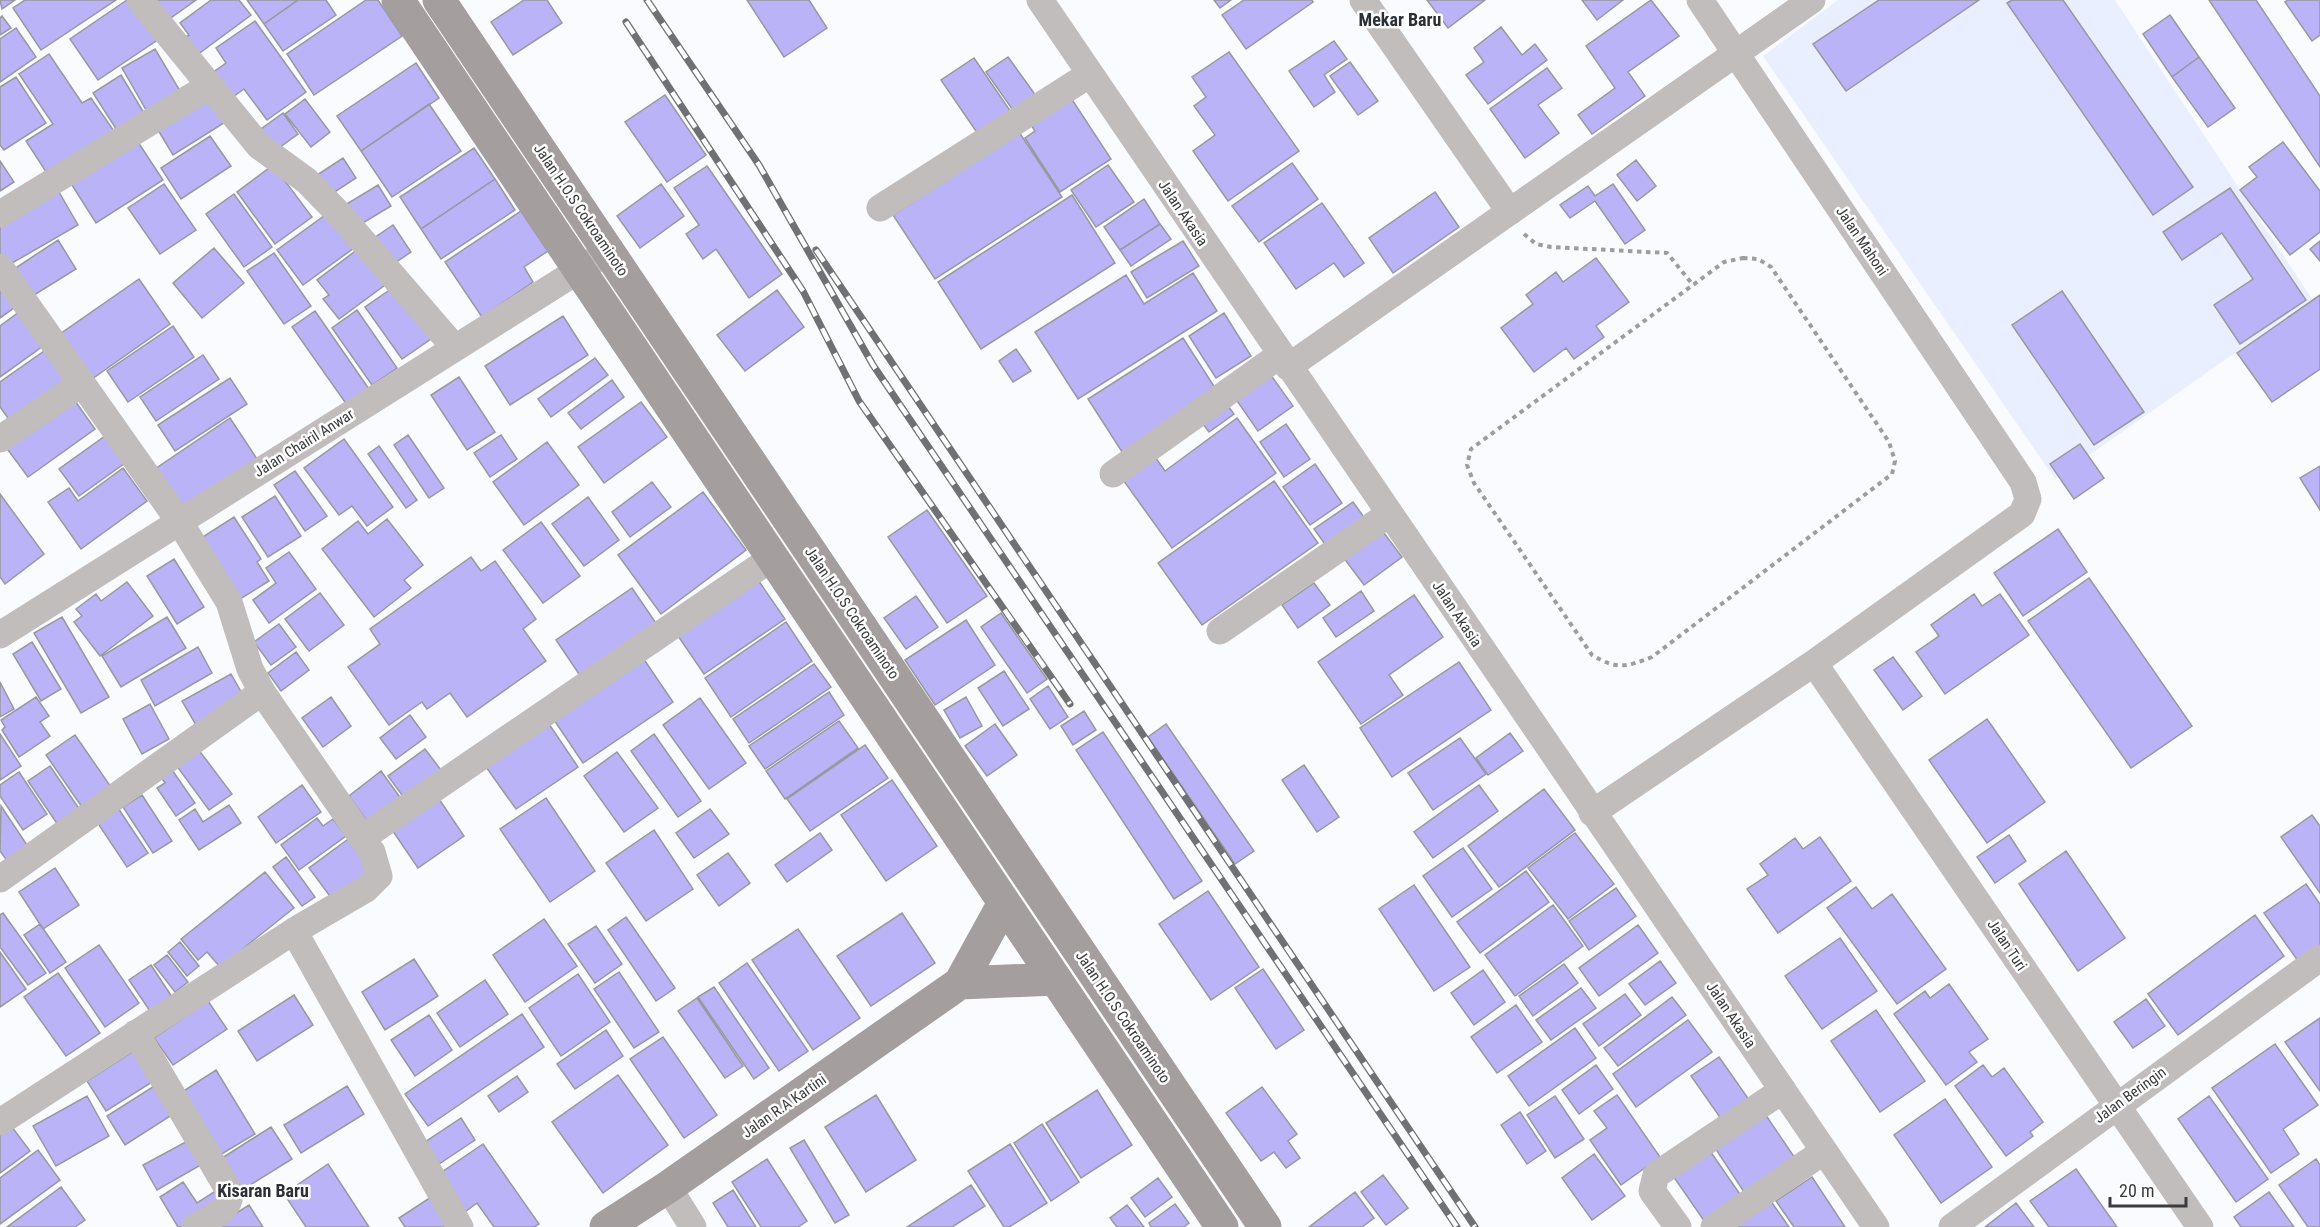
<svg xmlns="http://www.w3.org/2000/svg" width="2320" height="1227" viewBox="0 0 2320 1227" font-family="'Roboto Condensed',sans-serif">
	<style>
		.built { fill: #e9effe }
		.building { fill: #bab3f7; stroke: #98989f; stroke-width: 1.5 }
		.lines { fill: none; stroke-linecap: round; stroke-linejoin: round }
		.path { stroke: #9c9da1; stroke-width: 4; stroke-dasharray: 4.5 4.5; stroke-linecap: butt }
		.street { stroke: #c1bdbd; stroke-width: 27 }
		.secondary { stroke: #a59e9e; stroke-width: 33 }
		.rail-casing { stroke: #707174; stroke-width: 7 }
		.rail { stroke: #fff; stroke-width: 4.5; stroke-dasharray: 14; stroke-linecap: butt }
		.labels { text-anchor: middle; dominant-baseline: central; stroke-width: 5; stroke-linejoin: round; paint-order: stroke }
		.street-label { font-size: 15px; fill: #3a3b3e; stroke: #fff }
		.quarter-label { font-size: 18px; font-weight: bold; fill: #2c2f35; stroke: #fff }
	</style>
	<rect width="100%" height="100%" fill="#fafbff"/>
	<path class="built" d="M1838 0H2115L2312 299 2055 479 1763 56Z"/>
	<path class="building" d="M0 0H15L2 9Z
		M25 0H116L41 50 13 8Z
		M127 0H133L159 39 98 80 70 39Z
		M154 0H196L168 20Z
		M211 0H239L251 15 197 55 184 38 189 35 180 23Z
		M247 0H298L264 24Z
		M298 0H326L336 15 283 51 264 24Z
		M366 0H378L402 36 314 95 287 54Z
		M524 0H547L562 23 513 55 491 22Z
		M747 0H809L827 28 784 57Z
		M1214 0H1231L1220 8Z
		M1244 0H1312L1313 2 1246 49 1222 15Z
		M1427 0H1485L1448 28Z
		M1582 0H1623L1597 20Z
		M1651 0 1679 36 1628 72 1645 96 1592 134 1578 115 1615 88 1586 46Z
		M1879 0H1979L1846 91 1813 44Z
		M2012 0H2063L2193 187 2153 215 2007 3Z
		M2209 0H2256L2320 96V167Z
		M2288 0H2320V35L2312 41 2285 2Z
		M2170 15 2199 57 2172 77 2143 34Z
		M2 16 11 28 0 35V18Z
		M255 21 306 92 267 120 244 89 230 99 212 73 226 63 216 48Z
		M1501 27 1522 55 1535 44 1547 60 1488 104 1466 75 1484 62 1474 48Z
		M16 28 36 57 0 82V39Z
		M1334 41 1347 59 1324 75 1335 92 1314 107 1289 71Z
		M155 49 183 96 149 115 122 68Z
		M1229 52 1299 151 1228 201 1193 151 1215 135 1194 106 1206 97 1192 77Z
		M49 54 82 103 91 98 116 134 50 178 26 141 53 124 19 74Z
		M1008 57 1039 100 1017 116 986 72Z
		M2199 57 2235 108 2208 127 2172 77Z
		M974 58 1013 115 980 137 941 80Z
		M1350 62 1378 101 1358 115 1330 76Z
		M416 63 439 98 361 151 337 116Z
		M1547 68 1562 88 1538 105 1559 133 1525 158 1490 109Z
		M121 75 147 118 120 135 93 93Z
		M16 77 46 123 4 150 0 145V87Z
		M665 95 706 155 667 182 625 122Z
		M211 96 227 121 173 155 155 125Z
		M1071 98 1111 159 1060 192 1025 138 1035 131 1031 125Z
		M305 99 330 132 311 147 285 114Z
		M429 104 461 151 392 197 361 151Z
		M283 113 298 134 276 150 261 129Z
		M1019 132 1062 197 935 279 893 215Z
		M210 136 231 166 181 199 161 168Z
		M136 139 163 180 96 223 70 182Z
		M2283 142 2320 191V232L2290 255 2240 190 2257 177 2249 167Z
		M474 148 495 179 421 229 400 197Z
		M343 158 356 178 327 197 314 177Z
		M1636 160 1656 186 1637 201 1617 175Z
		M0 161 14 182 0 191Z
		M1292 163 1318 199 1259 242 1232 206Z
		M273 165 312 217 275 244 237 192Z
		M1108 165 1134 202 1096 227 1071 190Z
		M707 166 782 274 749 298 716 249 703 259 686 234 699 225 674 188Z
		M495 179 515 210 441 259 421 229Z
		M164 184 196 230 160 254 128 208Z
		M661 184 684 216 640 248 617 216Z
		M1613 184 1645 230 1625 244 1595 201 1570 218 1560 205 1588 186 1595 196Z
		M378 185 391 206 358 226 345 205Z
		M2230 188 2306 300 2240 344 2214 305 2253 279 2222 233 2182 260 2163 232Z
		M59 192 78 225 7 266 0 253V226Z
		M1435 192 1459 227 1393 273 1369 238Z
		M234 194 272 247 244 267 206 214Z
		M1072 195 1115 263 981 349 938 282Z
		M1144 199 1160 224 1120 250 1104 227Z
		M1322 203 1364 263 1344 277 1334 263 1296 289 1264 243Z
		M521 211 548 251 524 267 533 282 482 317 445 262Z
		M328 213 354 248 303 285 277 250Z
		M1160 224 1171 239 1131 266 1120 250Z
		M393 225 411 252 392 265 374 238Z
		M58 240 76 269 31 297 14 269Z
		M1183 241 1199 266 1147 298 1131 272Z
		M2320 241V261L2310 249Z
		M214 248 244 283 202 318 173 283Z
		M358 249 385 285 339 319 323 299 329 295 317 280Z
		M274 253 311 306 284 324 247 271Z
		M1596 258 1629 302 1596 326 1604 337 1574 359 1566 348 1534 372 1501 328 1533 304 1526 295 1556 272 1563 282Z
		M1193 273 1217 311 1078 399 1035 332 1126 275 1144 304Z
		M139 279 170 324 92 379 60 334Z
		M0 281 18 305 0 318Z
		M394 287 431 339 402 359 365 307Z
		M777 290 804 327 745 371 717 335Z
		M2062 291 2144 412 2094 445 2012 325Z
		M2320 295V369L2272 402 2237 353Z
		M357 310 397 368 372 385 332 328Z
		M315 311 369 389 347 405 292 327Z
		M19 312 43 346 0 377V326Z
		M1224 313 1251 356 1216 378 1189 336Z
		M563 316 588 355 510 405 485 366Z
		M173 326 194 357 128 402 107 371Z
		M1183 338 1219 394 1124 455 1088 399Z
		M47 349 72 385 13 425 0 407V382Z
		M1016 349 1031 371 1013 382 999 361Z
		M203 355 219 379 156 421 140 397Z
		M595 358 608 375 551 417 538 399Z
		M1270 374 1293 406 1258 431 1235 398Z
		M459 377 495 432 467 450 431 395Z
		M230 378 247 404 175 451 158 425Z
		M612 380 624 397 581 429 568 413Z
		M73 398 95 429 28 477 5 446Z
		M641 402 667 437 604 483 578 447Z
		M1225 402 1234 414 1209 432 1200 420Z
		M230 418 257 459 182 510 155 469Z
		M1237 418 1276 473 1172 548 1121 477 1153 454 1165 471Z
		M1286 424 1310 459 1284 477 1260 442Z
		M408 435 444 488 429 498 394 445Z
		M501 435 517 459 490 477 474 453Z
		M105 436 125 463 79 496 59 469Z
		M344 439 393 507 367 526 352 506 339 515 304 468Z
		M547 442 579 485 524 525 493 482Z
		M2080 444 2104 478 2074 499 2050 464Z
		M379 446 417 500 406 508 368 454Z
		M1315 464 1342 503 1310 525 1283 487Z
		M2320 466V510L2300 478Z
		M123 468 147 501 81 549 48 502 69 488 78 501Z
		M295 471 327 516 305 531 274 485Z
		M1274 481 1318 543 1202 625 1158 563Z
		M652 482 671 507 630 537 612 512Z
		M703 492 746 550 661 614 618 555Z
		M0 494 44 554 5 584 0 577Z
		M275 496 301 536 268 557 242 517Z
		M588 497 619 540 584 566 552 524Z
		M1353 502 1366 520 1327 547 1314 529Z
		M927 510 987 596 947 623 888 537Z
		M234 517 261 559 257 562 269 581 237 601 198 540Z
		M387 519 423 565 404 580 411 588 374 617 322 549 358 521 368 534Z
		M541 522 580 576 543 603 503 550Z
		M1381 529 1402 557 1364 585 1343 557Z
		M2058 529 2087 572 2023 616 1994 573Z
		M289 552 316 589 269 623 253 600 276 583 266 568Z
		M471 557 481 571 495 561 536 619 523 629 546 661 467 717 450 693 427 709 422 702 389 725 348 667 380 644 370 629Z
		M174 559 204 607 177 624 147 576Z
		M2089 578 2192 726 2131 768 2028 621Z
		M758 580 785 619 704 674 678 636Z
		M127 582 153 616 100 656 74 622 82 616 76 609 96 594 101 601Z
		M1314 583 1330 605 1298 628 1282 605Z
		M632 588 660 629 583 680 556 640Z
		M1361 591 1374 611 1336 637 1323 618Z
		M320 593 344 625 309 651 285 619Z
		M1974 594 1982 606 2000 594 2029 635 1945 694 1916 652 1939 636 1931 625Z
		M1414 595 1443 637 1389 675 1403 695 1361 724 1318 662Z
		M916 596 938 627 906 649 884 618Z
		M1001 613 1047 679 1027 693 981 627Z
		M62 617 109 697 81 713 34 633Z
		M167 617 186 648 121 687 102 656Z
		M966 620 995 665 935 705 905 660Z
		M786 622 812 661 731 717 705 678Z
		M279 624 296 647 271 665 254 642Z
		M32 642 61 689 41 701 13 654Z
		M198 647 212 673 155 706 141 680Z
		M296 652 309 670 281 691 268 673Z
		M1893 657 1922 696 1903 710 1874 670Z
		M643 658 673 702 583 763 554 720Z
		M1459 662 1491 710 1392 777 1360 728Z
		M814 664 831 687 749 743 733 719Z
		M1004 671 1029 709 1003 726 978 688Z
		M231 674 244 697 196 725 182 701Z
		M0 682 14 709 0 717Z
		M1048 686 1068 717 1050 729 1030 699Z
		M829 692 844 715 765 769 749 746Z
		M36 697 49 716 40 722 50 736 19 757 2 730 5 727 1 720Z
		M331 697 351 726 323 747 302 718Z
		M966 697 982 726 960 738 944 710Z
		M700 698 746 763 709 789 663 725Z
		M150 704 169 739 142 754 123 719Z
		M1084 711 1096 730 1073 745 1061 726Z
		M410 715 426 737 396 759 380 738Z
		M1987 719 2045 802 1987 843 1929 760Z
		M839 721 858 748 785 799 766 771Z
		M549 724 578 767 516 809 486 767Z
		M995 724 1017 755 987 776 965 746Z
		M1166 724 1254 851 1235 864 1148 737Z
		M1103 732 1202 881 1174 899 1076 750Z
		M1510 733 1523 751 1488 775 1476 758Z
		M0 734 21 766 0 780Z
		M654 734 701 801 678 817 631 751Z
		M75 735 113 790 84 810 46 755Z
		M1460 738 1486 774 1433 810 1408 773Z
		M865 745 888 778 810 831 787 799Z
		M198 749 232 794 209 810 176 765Z
		M425 749 444 774 407 802 388 776Z
		M617 752 658 808 624 832 584 776Z
		M1304 765 1339 817 1317 832 1282 780Z
		M50 766 82 813 60 828 28 781Z
		M170 767 195 803 176 816 157 788 165 783 159 774Z
		M381 771 402 800 369 824 349 796Z
		M19 772 47 814 23 830 0 796V785Z
		M892 780 937 846 886 881 841 815Z
		M302 785 321 812 276 843 258 817Z
		M1479 785 1498 811 1433 858 1414 832Z
		M1544 789 1575 830 1499 887 1468 846Z
		M142 795 172 841 153 853 123 807Z
		M437 796 464 836 418 868 390 827Z
		M546 798 595 871 550 902 500 829Z
		M229 805 241 823 199 850 179 820 195 809 203 822Z
		M1 806 29 848 8 862 0 851Z
		M118 808 148 853 127 867 97 822Z
		M710 809 729 834 694 858 676 833Z
		M2312 815 2320 826V893L2281 837Z
		M317 818 323 826 333 819 346 836 299 870 281 845Z
		M654 830 693 889 646 921 606 863Z
		M820 833 832 850 787 882 775 865Z
		M1575 833 1614 884 1568 919 1528 868Z
		M2009 835 2026 861 1995 883 1977 857Z
		M351 837 374 868 332 899 309 868Z
		M1820 837 1851 881 1778 933 1747 889 1768 875 1760 864 1795 838 1803 849Z
		M1463 848 1492 889 1452 917 1423 876Z
		M2066 851 2125 938 2078 971 2019 884Z
		M728 853 750 883 719 906 697 875Z
		M286 857 315 897 302 906 273 867Z
		M55 868 79 905 43 929 19 892Z
		M1526 871 1549 902 1480 953 1457 922Z
		M265 872 294 908 220 967 207 952 198 960 181 939Z
		M2306 884 2320 904V946L2298 961 2264 913Z
		M1414 885 1470 967 1434 991 1379 909Z
		M1856 887 1872 909 1892 894 1946 969 1897 1004 1827 908Z
		M1616 888 1636 916 1589 950 1569 921Z
		M1208 891 1259 967 1211 1000 1159 924Z
		M1553 905 1583 946 1515 996 1485 955Z
		M3 913 46 973 28 985 0 947V915Z
		M902 913 935 963 871 1006 837 956Z
		M2255 915 2284 956 2178 1035 2148 994Z
		M626 917 675 988 656 1001 608 930Z
		M544 919 577 966 525 1002 493 955Z
		M40 924 66 962 50 973 24 935Z
		M1638 925 1658 953 1599 996 1579 968Z
		M596 926 622 964 595 983 568 944Z
		M798 929 860 1018 813 1050 752 960Z
		M1840 938 1877 991 1822 1029 1785 976Z
		M180 942 199 966 187 976 168 952Z
		M99 945 139 1003 105 1027 65 968Z
		M0 952 26 989 0 1007Z
		M167 955 188 982 175 992 154 965Z
		M414 959 438 996 385 1030 362 992Z
		M1660 961 1676 983 1645 1005 1629 984Z
		M747 963 808 1051 779 1071 719 983Z
		M1564 964 1578 983 1533 1016 1519 996Z
		M151 965 176 1003 154 1017 129 980Z
		M1263 969 1304 1030 1276 1049 1235 988Z
		M1483 970 1505 1002 1474 1025 1451 993Z
		M619 972 659 1032 634 1048 594 989Z
		M58 973 100 1033 66 1056 24 997Z
		M578 974 610 1022 561 1056 529 1008Z
		M485 980 508 1014 460 1047 437 1013Z
		M1949 984 1988 1039 1969 1052 1977 1062 1946 1085 1894 1014 1925 991 1930 998Z
		M714 987 769 1068 754 1079 698 997Z
		M1581 988 1596 1008 1551 1040 1536 1020Z
		M1625 994 1641 1015 1599 1046 1583 1024Z
		M294 995 313 1025 257 1061 238 1031Z
		M1672 997 1686 1015 1618 1066 1604 1048Z
		M697 998 743 1066 725 1078 678 1011Z
		M2146 999 2165 1026 2133 1048 2114 1022Z
		M208 1001 227 1029 173 1065 154 1038Z
		M1516 1005 1542 1042 1497 1073 1471 1037Z
		M1876 1010 1925 1081 1880 1112 1831 1041Z
		M522 1014 544 1047 428 1126 405 1094Z
		M429 1015 452 1050 415 1076 391 1040Z
		M2320 1018V1091L2285 1042Z
		M1688 1020 1712 1052 1636 1107 1613 1074Z
		M1575 1028 1596 1058 1529 1106 1508 1076Z
		M606 1030 623 1056 575 1089 557 1064Z
		M663 1037 717 1115 684 1138 630 1059Z
		M2275 1044 2318 1105 2283 1129 2299 1154 2271 1173 2212 1088Z
		M138 1048 157 1079 106 1111 87 1081Z
		M1719 1057 1752 1104 1724 1123 1691 1076Z
		M1596 1065 1613 1089 1579 1114 1562 1090Z
		M1983 1065 1992 1077 2004 1068 2043 1122 2030 1132 2033 1136 2006 1156 1955 1086Z
		M216 1070 255 1134 220 1155 182 1092Z
		M618 1075 668 1145 603 1193 552 1122Z
		M517 1076 528 1092 499 1112 488 1096Z
		M159 1083 178 1111 125 1145 107 1116Z
		M347 1086 364 1114 301 1153 284 1125Z
		M1262 1087 1297 1134 1288 1141 1300 1158 1286 1168 1274 1152 1261 1161 1226 1113Z
		M1097 1090 1132 1145 1081 1178 1046 1123Z
		M876 1095 916 1160 866 1192 825 1127Z
		M1617 1095 1660 1157 1621 1185 1590 1140 1607 1128 1594 1111Z
		M87 1096 109 1136 56 1166 33 1126Z
		M1555 1096 1584 1139 1555 1158 1527 1115Z
		M2209 1096 2268 1179 2236 1202 2178 1119Z
		M1945 1099 1992 1167 1941 1203 1894 1135Z
		M1763 1111 1799 1164 1748 1198 1713 1145Z
		M1520 1112 1546 1151 1527 1164 1501 1125Z
		M461 1118 475 1140 439 1164 425 1142Z
		M9 1123 30 1151 0 1173V1130Z
		M1042 1124 1079 1182 1051 1201 1014 1143Z
		M271 1127 292 1159 242 1190 222 1158Z
		M193 1138 206 1162 157 1190 143 1165Z
		M804 1140 849 1215 835 1223 790 1148Z
		M483 1144 539 1224 534 1227H494L477 1203 465 1212 439 1174Z
		M1010 1144 1047 1203 1009 1227H1004L968 1171Z
		M1708 1148 1744 1200 1707 1225 1671 1173Z
		M38 1150 60 1180 0 1224V1178Z
		M1594 1154 1625 1196 1592 1220 1562 1178Z
		M767 1159 807 1221 798 1227H761L732 1182Z
		M2316 1159 2320 1165V1227H2308L2279 1185Z
		M328 1164 369 1227H306L284 1194Z
		M2076 1169 2117 1227H2049L2030 1201Z
		M1383 1175 1408 1208 1386 1225 1361 1192Z
		M1812 1177 1845 1227H1794L1776 1201Z
		M1158 1178 1172 1197 1145 1217 1131 1198Z
		M183 1182 197 1203 217 1190 226 1204 189 1227H178L160 1197Z
		M971 1185 985 1206 952 1227H907Z
		M61 1187 85 1220 75 1227H7Z
		M733 1190 756 1227H728L713 1203Z
		M1355 1192 1374 1218 1362 1227H1309Z
		M2269 1192 2294 1227H2241L2234 1217Z
		M431 1197 451 1227H405L399 1218Z
		M1770 1200 1789 1227H1729Z
		M2016 1203 2034 1227H1985Z
		M1175 1204 1189 1223 1184 1227H1151L1149 1223Z
		M249 1205 263 1227H214Z
		M1127 1205 1144 1227H1117L1110 1218Z"/>
	<g class="lines">
		<path class="path" d="M1524 234 1536 244 1551 247 1667 253 1693 285
			M1743 258 1758 259 1771 267 1889 442 1895 461 1892 474 1652 657C1626 667 1617 670 1592 655L1474 483 1467 465 1471 449 1724 262Z"/>
		<path class="street" d="M140 0 259 146 307 181 342 217 455 348
			M1040 0 1876 1227
			M1363 0 1510 212
			M880 208 1090 74
			M0 214 209 86
			M0 267 179 521 229 602 250 669 262 692 372 852 379 876 366 889 294 931 0 1122
			M1288 367 1812 0
			M0 439 82 383
			M1113 474 1280 355
			M1220 631 1389 514
			M0 635 609 251
			M1814 663 2200 1227
			M1592 813 1814 663 2022 514 2028 499 2023 482 1700 0
			M362 838 772 558
			M0 879 262 692
			M294 931 460 1227
			M136 1033 229 1191C234 1209 208 1219 195 1227
			M668 1187 693 1227
			M1678 1227 1652 1191 1656 1175 1783 1090
			M1714 1227 1824 1151
			M1952 1227 2320 958"/>
		<path class="secondary" d="M398 0 1222 1227
			M439 0 1265 1227
			M960 983 1055 979
			M606 1227 668 1187 960 983 1004 903"/>
		<defs>
			<path id="rail" d="M647 0 759 165 873 365 1457 1227
				M626 22 803 291 859 401 1070 704
				M816 250 1475 1227"/>
		</defs>
		<use href="#rail" class="rail-casing"/>
		<use href="#rail" class="rail"/>
	</g>
	<g class="labels">
		<g class="street-label">
			<text transform="translate(581 210) rotate(56)">Jalan H.O.S Cokroaminoto</text>
			<text transform="translate(1183 213) rotate(56)">Jalan Akasia</text>
			<text transform="translate(1862 241) rotate(56)">Jalan Mahoni</text>
			<text transform="translate(304 443) rotate(-32)">Jalan Chairil Anwar</text>
			<text transform="translate(852 613) rotate(56)">Jalan H.O.S Cokroaminoto</text>
			<text transform="translate(1457 614) rotate(56)">Jalan Akasia</text>
			<text transform="translate(2007 945) rotate(56)">Jalan Turi</text>
			<text transform="translate(1731 1015) rotate(56)">Jalan Akasia</text>
			<text transform="translate(1123 1017) rotate(56)">Jalan H.O.S Cokroaminoto</text>
			<text transform="translate(2130 1095) rotate(-36)">Jalan Beringin</text>
			<text transform="translate(784 1106) rotate(-35)">Jalan R.A Kartini</text>
		</g>
		<g class="quarter-label">
			<text x="1400" y="19">Mekar Baru</text>
			<text x="263" y="1190">Kisaran Baru</text>
		</g>
	</g>
	<path d="M2110 1197v9h76v-9" fill="none" stroke="#3a3b3e" stroke-width="3"/>
	<text x="2119" y="1197" font-size="18" fill="#3a3b3e" stroke="#ffffff" stroke-width="4.5" paint-order="stroke">20 m</text>
</svg>
